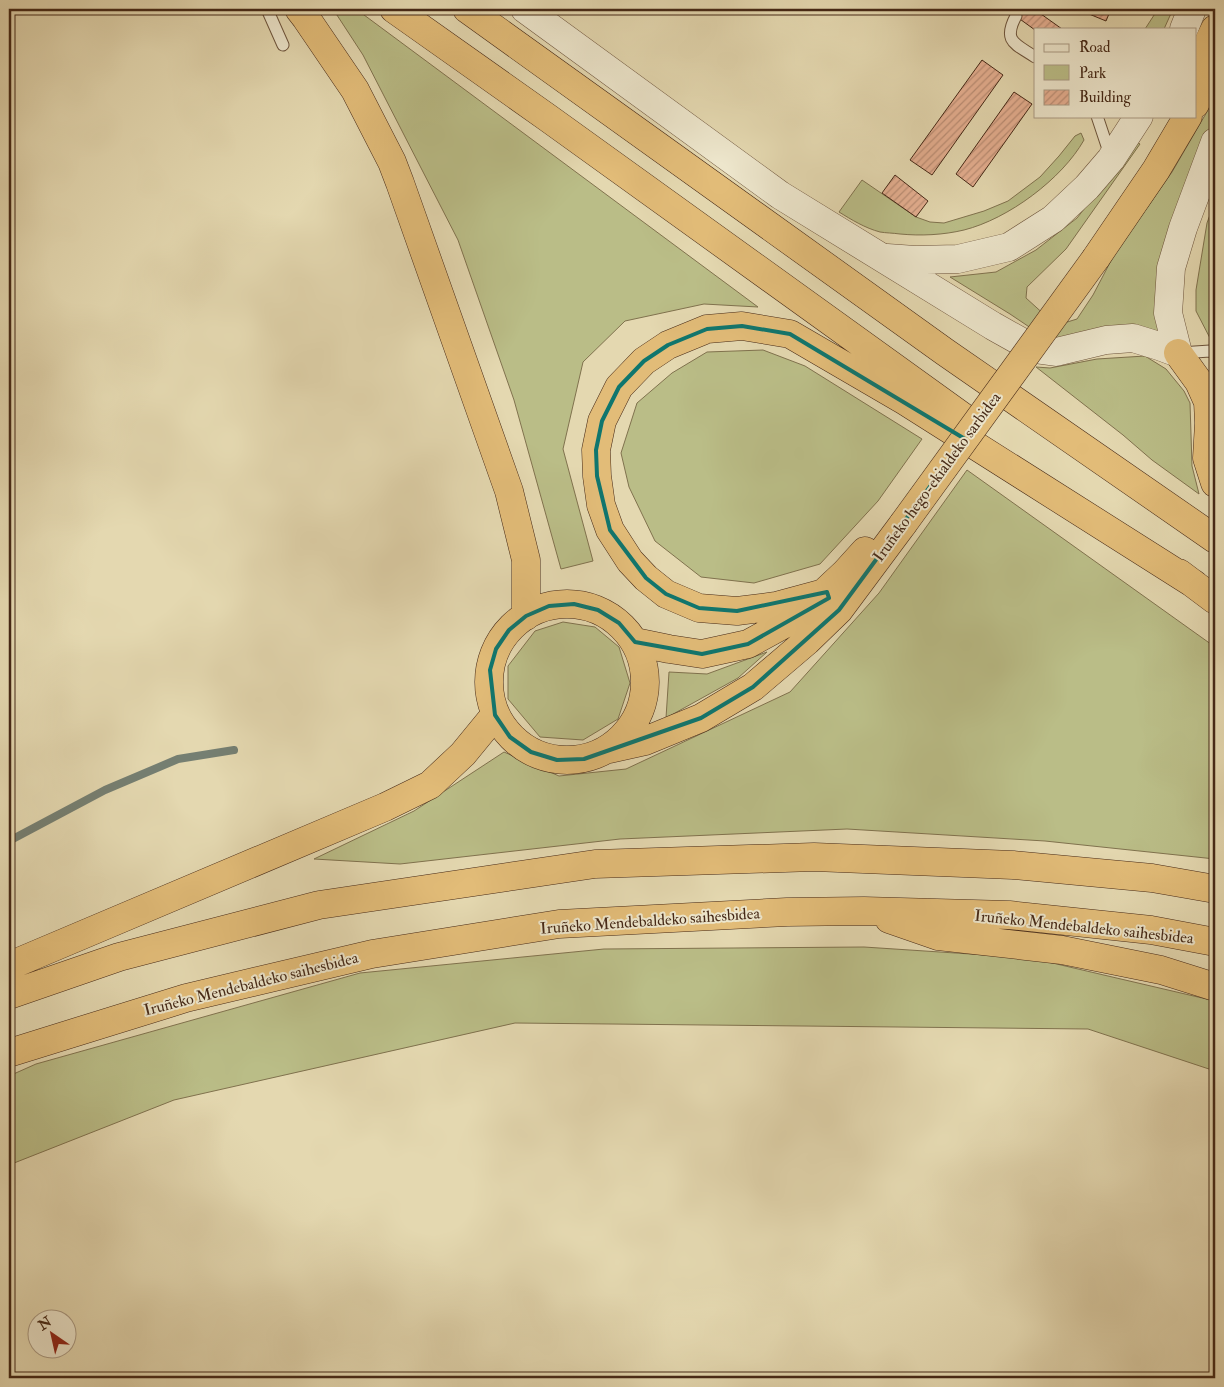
<svg xmlns="http://www.w3.org/2000/svg" width="1224" height="1387" viewBox="0 0 1224 1387" font-family="'IM FELL Double Pica',serif">
	<style>
		.green { fill: #babd87; stroke: #80724e }
		.lines { fill: none; stroke-linecap: round; stroke-linejoin: round }
		.stream { stroke: #757f72; stroke-width: 8 }
		.building { fill: url(#building-hatch); stroke: #452816 }
		.service-casing { stroke: #6d543c; stroke-width: 13 }
		.tertiary-casing { stroke: #6d543c; stroke-width: 29 }
		.trunk-casing { stroke: #452816; stroke-width: 29 }
		.motorway-casing { stroke: #452816; stroke-width: 29 }
		.service { stroke: #ede6cc; stroke-width: 11 }
		.tertiary { stroke: #ede6cc; stroke-width: 28 }
		.trunk { stroke: #e2bc78; stroke-width: 28 }
		.motorway { stroke: #e2bc78; stroke-width: 28 }
		.trunk-bridge-casing { stroke: #452816; stroke-width: 29; stroke-linecap: butt }
		.trunk-bridge { stroke: #e2bc78; stroke-width: 28 }
		.marked { fill: none; stroke: #0f766e; stroke-width: 4; stroke-linejoin: round }
		.labels { text-anchor: middle; dominant-baseline: central; stroke-width: 4; stroke-linejoin: round; paint-order: stroke }
		.street-label { font-size: 16px; fill: #452816; stroke: #ede6cc }
	</style>
	<defs>
		<pattern id="building-hatch" width="6" height="6" patternUnits="userSpaceOnUse" patternTransform="scale(1.25)"><rect width="6" height="6" fill="#e5af91"/><path d="M-1 1l2-2M0 6l6-6M5 7l2-2" fill="none" stroke="#bb8e75"/></pattern>
	</defs>
	<rect width="100%" height="100%" fill="#e4d8b0"/>
	<filter id="stains"><feTurbulence type="fractalNoise" baseFrequency=".004" numOctaves="4"/><feColorMatrix values="0 0 0 0 .2 0 0 0 0 .09 0 0 0 0 .02 0 0 0 .5 -.17"/></filter>
	<radialGradient id="worn" r=".72"><stop offset=".6" stop-color="#630" stop-opacity="0"/><stop offset="1" stop-color="#630" stop-opacity=".3"/></radialGradient>
	<path class="green" d="M333 9H356L758 307 704 304 625 321 583 362 563 449 593 561 561 569 514 400 458 240 363 55Z
		M1158 9H1173L1164 29H1145Z
		M1215 98V120L1169 238 1165 337 1053 343 1010 314 950 277 996 272 1036 250 1077 218 1137 142 1140 144 1066 249 1027 287 1026 298 1047 317 1064 323 1077 319 1093 295 1114 255 1172 172Z
		M1081 133 1084 140C1062 179 1008 219 964 230 943 235 921 236 900 234 893 233 886 233 880 232 865 228 852 220 839 212L862 180 916 217 930 222 944 223 984 211 1008 201 1040 177 1059 156 1075 136Z
		M1215 201V343L1212 342 1196 311V290L1207 223Z
		M763 350 805 366 922 439 878 501 820 564 754 583 701 577 655 541 629 487 621 453 637 403 672 373 707 352Z
		M1145 356 1166 369 1184 391 1190 403 1192 466 1199 494 1152 460 1123 435 1036 367 1050 368 1097 359Z
		M1211 359 1215 361V389L1210 374Z
		M967 470 1215 647V859L1045 841 847 829 620 839 400 864 314 859 414 811 504 752 559 776 626 769 790 692 879 593Z
		M563 622 595 627 619 647 630 683 618 719 583 740 540 737 508 699V666L535 631Z
		M767 652 738 678 666 718 669 672 707 674Z
		M864 947 1031 958 1215 1001V1071L1088 1029 515 1023 174 1100 9 1165V1076L36 1064 360 973 604 949Z"/>
	<g class="lines">
		<path class="stream" d="M9 841 105 790 178 759 234 750"/>
	</g>
	<path class="building" d="M1006 9H1034L1062 29H1035V30Z
		M1077 9H1111L1106 21Z
		M982 60 1003 75 932 175 910 160Z
		M1014 92 1032 104 973 187 956 174Z
		M895 175 928 201 916 217 882 193Z"/>
	<g class="lines">
		<defs>
			<path id="service" d="M267 9 283 45
				M1016 16C1002 42 1016 44 1035 57
				M1097 116 1110 155
				M1180 353 1210 351 1215 352"/>
			<path id="tertiary" d="M525 9 780 195 993 326 1034 349 1056 352 1106 340 1133 338 1159 346 1178 353
				M1184 29 1192 9
				M887 258 915 260 958 259 1009 247 1053 219 1087 187 1111 159 1139 116
				M1178 353 1168 313 1171 268 1183 228 1215 142"/>
			<path id="trunk" d="M299 9 306 18 355 90 392 162 400 183 509 491 526 560V616
				M394 9 548 118 966 419
				M467 9 945 352 1215 539
				M1195 70 1215 29
				M1195 104 1215 63
				M1096 258 1156 170 1188 116
				M1178 353 1199 382 1208 402 1209 423 1207 458 1215 483
				M1179 573 1215 600
				M824 593 776 606 737 611 699 608 666 594 646 578 630 561 610 530 601 505 597 476 596 450 602 421 619 387 644 361 668 345 707 329 742 326 790 334 905 401 1194 584
				M489 682a78 78 0 1 1 156 0a78 78 0 1 1-156 0Z
				M635 642 669 649 702 654 748 644 799 616 846 572 865 551
				M609 749 645 741 701 718 753 687 807 641 839 610 903 524"/>
			<path id="motorway" d="M889 919 938 936 1062 950 1161 970 1215 987
				M9 966 385 807 430 785 463 754 495 715
				M9 995 119 957 319 905 595 864 814 857 1013 865 1152 878 1215 889
				M9 1053 186 998 372 954 559 924 787 912 864 911 1009 915 1151 930 1215 942"/>
		</defs>
		<use href="#service" class="service-casing"/>
		<use href="#tertiary" class="tertiary-casing"/>
		<use href="#trunk" class="trunk-casing"/>
		<use href="#motorway" class="motorway-casing"/>
		<use href="#service" class="service"/>
		<use href="#tertiary" class="tertiary"/>
		<use href="#trunk" class="trunk"/>
		<use href="#motorway" class="motorway"/>
		<defs>
			<path id="trunk-bridge" d="M903 524 1096 258"/>
		</defs>
		<use href="#trunk-bridge" class="trunk-bridge-casing"/>
		<use href="#trunk-bridge" class="trunk-bridge"/>
	</g>
	<path class="marked" d="M742 326 790 334 965 439 839 610 753 687 701 718 584 759 557 760 531 752 510 737 495 715 490 670 496 649 509 630 526 616 549 606 574 604 598 610 619 623 635 642 702 654 748 644 829 598 827 592 737 611 699 608 666 594 646 578 610 530 597 476 596 450 602 421 619 387 644 361 668 345 707 329Z"/>
	<g class="labels">
		<g class="street-label">
			<text transform="translate(937 477) rotate(-54)">Iruñeko hego-ekialdeko sarbidea</text>
			<text transform="translate(650 921) rotate(-4)">Iruñeko Mendebaldeko saihesbidea</text>
			<text transform="translate(1084 927) rotate(6)">Iruñeko Mendebaldeko saihesbidea</text>
			<text transform="translate(251 984) rotate(-14)">Iruñeko Mendebaldeko saihesbidea</text>
		</g>
	</g>
	<rect width="1224" height="1387" fill="none" stroke="#e4d8b0" stroke-width="30"/>
	<rect x="10" y="10" width="1204" height="1367" fill="none" stroke="#452816" stroke-width="2.5"/>
	<rect x="15" y="15" width="1194" height="1357" fill="none" stroke="#452816"/>
	<rect x="1034" y="28" width="162" height="90" fill="#ede6cc" stroke="#aa9a83"/>
	<rect x="1044" y="44" width="25" height="8" fill="#ede6cc" stroke="#aa9a83"/>
	<text x="1079" y="52" font-size="15" fill="#452816">Road</text>
	<rect x="1044" y="65" width="25" height="15" fill="#babd87" stroke="#aa9a83"/>
	<text x="1079" y="78" font-size="15" fill="#452816">Park</text>
	<rect x="1044" y="90" width="25" height="15" fill="url(#building-hatch)" stroke="#aa9a83"/>
	<text x="1079" y="102" font-size="15" fill="#452816">Building</text>
	<g transform="translate(52 1334) rotate(326)"><circle r="24" fill="#ede6cc" stroke="#aa9a83"/>
	<path d="M0-4L9 19L0 12L-9 19Z" fill="#8f2418"/>
	<text y="-8" font-size="14" font-weight="bold" text-anchor="middle" fill="#452816">N</text>
	</g>
	<rect width="100%" height="100%" filter="url(#stains)"/>
	<rect width="100%" height="100%" fill="url(#worn)"/>
</svg>
